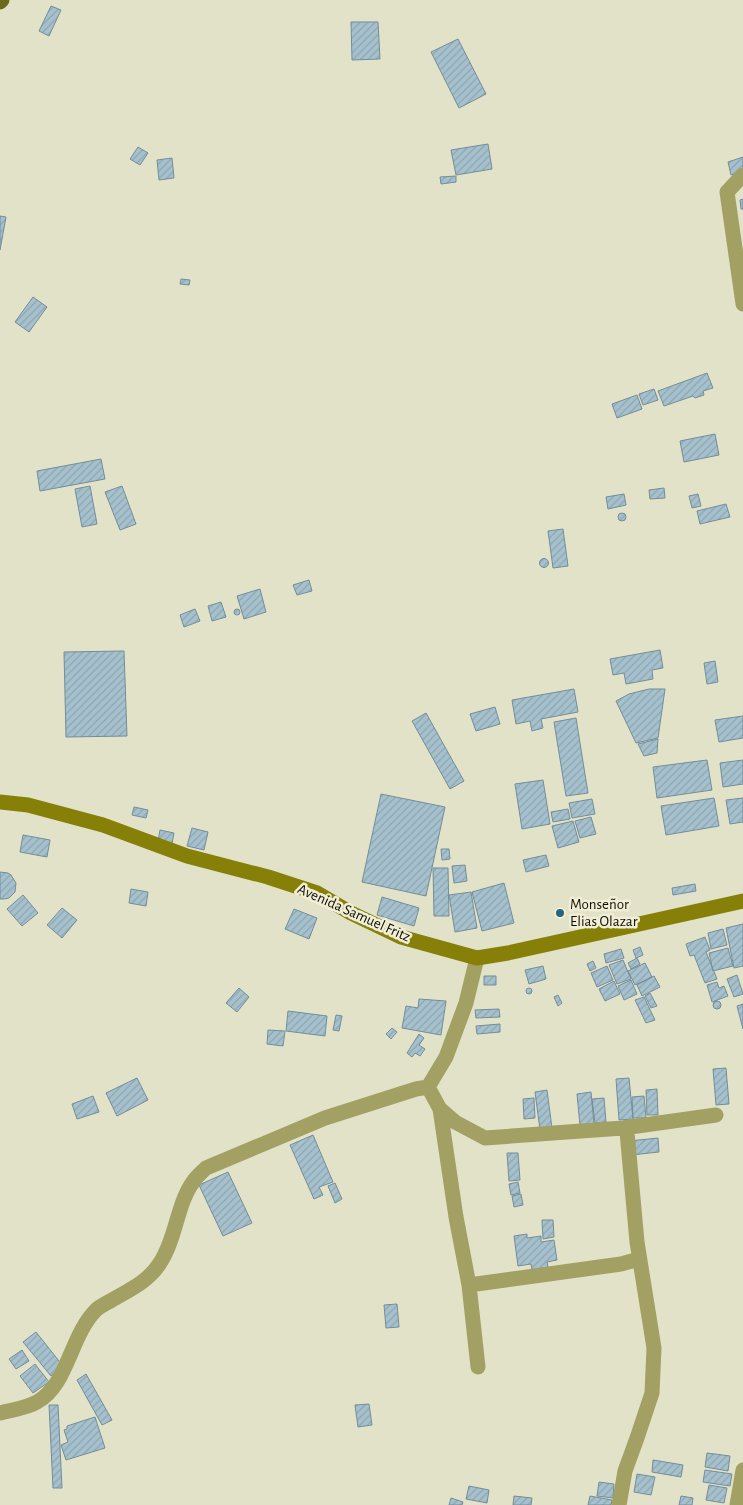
<svg xmlns="http://www.w3.org/2000/svg" width="743" height="1505" viewBox="0 0 743 1505" font-family="'Alegreya Sans',sans-serif">
	<style>
		.building { fill: url(#building-hatch); stroke: #738d99 }
		.lines { fill: none; stroke-linecap: round; stroke-linejoin: round }
		.street { stroke: #a3a063; stroke-width: 15 }
		.secondary { stroke: #868008; stroke-width: 15 }
		.primary { stroke: #6c6820; stroke-width: 15 }
		.poi-dot { fill: #28647c; stroke: #f0efd5; stroke-width: 2 }
		.labels { text-anchor: middle; dominant-baseline: central; stroke-width: 5; stroke-linejoin: round; paint-order: stroke }
		.poi-label { font-size: 15px; fill: #100f07; stroke: #f0efd5; text-anchor: start }
		.street-label { font-size: 15px; fill: #100f07; stroke: #f0efd5 }
	</style>
	<defs>
		<pattern id="building-hatch" width="6" height="6" patternUnits="userSpaceOnUse" patternTransform="scale(1.25)"><rect width="6" height="6" fill="#a6c1ce"/><path d="M-1 1l2-2M0 6l6-6M5 7l2-2" fill="none" stroke="#8ea5af"/></pattern>
	</defs>
	<rect width="100%" height="100%" fill="#e2e2c8"/>
	<path class="building" d="M51 6 61 10 49 36 39 31Z
		M351 22H378L380 59 352 60Z
		M458 39 486 94 459 108 431 52Z
		M488 144 492 169 456 175 451 150Z
		M138 147 148 153 140 165 130 159Z
		M743 157V171L731 175 728 162Z
		M172 158 174 178 159 180 157 160Z
		M456 176V182L441 184 440 177Z
		M743 199V209H741L740 200Z
		M0 216 6 217 0 250Z
		M181 279 190 280 189 285 180 284Z
		M33 297 47 307 29 332 15 322Z
		M707 373 713 388 703 391 704 395 695 398 693 396 664 406 658 391Z
		M654 389 658 400 643 405 639 394Z
		M637 395 642 409 617 418 612 404Z
		M715 434 719 455 684 462 680 441Z
		M101 459 105 479 40 491 37 471Z
		M90 486 97 524 82 527 75 489Z
		M122 486 136 524 120 530 105 492Z
		M664 488 665 498 650 499 649 490Z
		M624 494 626 505 608 509 606 497Z
		M698 494 701 506 692 508 689 496Z
		M726 504 730 517 700 524 697 511Z
		M618 517a4 4 0 1 1 8 0a4 4 0 1 1-8 0Z
		M563 529 568 566 553 568 548 531Z
		M539.5 563a4.5 4.5 0 1 1 9 0a4.5 4.5 0 1 1-9 0Z
		M309 580 312 591 297 595 293 585Z
		M260 589 266 612 244 619 237 596Z
		M221 602 226 617 212 621 208 606Z
		M195 609 200 621 184 627 180 615Z
		M234 612a3 3 0 1 1 6 0a3 3 0 1 1-6 0Z
		M660 650 663 668 652 670 653 679 626 684 624 673 613 675 610 659Z
		M124 651 127 736 66 737 64 652Z
		M715 661 718 682 707 684 704 663Z
		M574 689 578 712 541 719 543 728 532 731 530 721 516 724 512 700Z
		M649 689H665L658 738 636 743 616 701 629 694Z
		M495 707 500 724 476 731 470 714Z
		M426 713 464 781 450 789 412 721Z
		M743 716V738L719 742 715 720Z
		M576 718 588 793 566 796 554 722Z
		M658 739 657 753 644 756 638 744Z
		M707 760 712 790 657 798 653 767Z
		M743 760V784L723 787 720 763Z
		M543 780 550 824 522 829 515 784Z
		M381 794 445 807 426 896 362 882Z
		M714 798 719 826 666 835 661 806Z
		M743 798V822L730 824 726 800Z
		M592 799 595 814 572 818 569 803Z
		M134 807 148 810 146 818 132 815Z
		M568 809 570 819 553 822 551 812Z
		M591 817 596 834 580 838 575 821Z
		M573 821 579 842 558 848 552 826Z
		M192 828 208 832 204 850 187 846Z
		M160 830 174 833 172 844 158 841Z
		M23 835 50 840 47 857 20 852Z
		M441 849H449L450 859 442 860Z
		M546 855 549 866 526 872 523 860Z
		M465 865 467 881 454 883 452 866Z
		M433 868H448L449 916H434Z
		M0 872 8 873 11 875 16 883 15 892 9 898 4 899H0Z
		M504 883 514 923 482 931 472 892Z
		M695 884 696 891 673 895 672 888Z
		M131 889 148 892 146 906 129 903Z
		M471 892 477 928 455 932 449 895Z
		M23 895 38 913 22 926 7 909Z
		M382 897 419 908 414 926 377 915Z
		M62 908 77 920 62 938 47 925Z
		M294 909 317 918 309 939 285 929Z
		M743 924V966L734 968 726 928Z
		M723 929 727 945 711 949 708 933Z
		M705 937 710 950 706 952 717 979 705 983 694 955 690 956 686 944Z
		M640 947 643 955 636 958 633 950Z
		M728 948 733 966 713 971 709 953Z
		M621 949 624 958 606 963 604 954Z
		M637 958 640 964 631 969 628 963Z
		M623 960 631 979 617 984 609 965Z
		M593 961 596 968 590 971 587 964Z
		M645 963 652 977 635 985 628 971Z
		M543 966 546 979 529 984 525 970Z
		M607 966 613 980 597 987 591 973Z
		M737 975 743 994 734 997 727 979Z
		M484 976H496V985H484Z
		M654 976 660 987 642 996 637 985Z
		M631 980 637 994 624 1000 618 986Z
		M614 981 620 994 605 1001 599 989Z
		M717 982 719 988 724 986 728 996 712 1002 707 985Z
		M239 988 249 997 237 1012 226 1003Z
		M526 991a3 3 0 1 1 6 0a3 3 0 1 1-6 0Z
		M650 993 657 1006 651 1008 645 996Z
		M558 995 562 1003 558 1006 554 997Z
		M644 997 655 1020 646 1023 635 1000Z
		M419 999 446 1001 441 1035 402 1028 406 1006 418 1008Z
		M713 1005a4 4 0 1 1 8 0a4 4 0 1 1-8 0Z
		M743 1004V1029L737 1006Z
		M499 1009 500 1017 476 1018 475 1010Z
		M288 1011 327 1016 325 1036 286 1031Z
		M336 1015 342 1016 339 1031 333 1030Z
		M500 1024V1032L477 1034 476 1026Z
		M392 1028 397 1032 391 1039 386 1034Z
		M268 1030 285 1031 283 1046 267 1044Z
		M419 1034 424 1038 419 1045 425 1049 420 1056 415 1053 412 1057 407 1053Z
		M726 1068 729 1104 716 1105 713 1069Z
		M137 1078 148 1100 117 1116 106 1093Z
		M629 1078 633 1119 619 1120 616 1079Z
		M657 1089 658 1115H647L646 1090Z
		M547 1090 552 1128 540 1130 535 1092Z
		M591 1092 594 1124 580 1126 577 1094Z
		M93 1096 99 1112 77 1119 72 1104Z
		M644 1096 646 1118H633L632 1097Z
		M534 1098 535 1118 524 1119 523 1099Z
		M604 1098 606 1122 595 1123 592 1099Z
		M313 1135 333 1182 319 1187 323 1195 314 1199 290 1145Z
		M658 1138 659 1152 631 1155 629 1141Z
		M507 1153H518L520 1180 509 1181Z
		M228 1172 252 1223 223 1236 199 1185Z
		M518 1182 520 1193 511 1195 509 1184Z
		M335 1183 342 1199 335 1203 328 1186Z
		M521 1194 523 1205 514 1207 512 1196Z
		M542 1220H553L554 1237 543 1239Z
		M527 1234V1238L541 1236V1242L554 1240 557 1260 547 1262 548 1267 532 1270 531 1264 518 1266 514 1236Z
		M397 1304 399 1327 386 1328 384 1305Z
		M36 1332 63 1366 51 1376 23 1342Z
		M22 1350 29 1361 16 1369 9 1359Z
		M35 1364 49 1382 33 1393 20 1376Z
		M86 1374 112 1420 102 1425 77 1380Z
		M369 1404 372 1425 358 1427 355 1405Z
		M49 1405H58L62 1488H53Z
		M95 1417 105 1448 66 1460 61 1445 68 1442 64 1430 67 1429V1426Z
		M707 1453 730 1456 728 1471 705 1467Z
		M653 1460 683 1465 681 1477 652 1472Z
		M705 1470 732 1474 730 1486 703 1482Z
		M637 1474 655 1477 651 1495 634 1492Z
		M599 1482 614 1484 613 1498 597 1496Z
		M709 1485 727 1488 724 1503 706 1500Z
		M469 1486 489 1490 487 1503 466 1499Z
		M514 1496 532 1498 531 1505H513Z
		M590 1496 612 1500 611 1505H588Z
		M681 1496 693 1498 692 1505H679Z
		M451 1498 463 1502 462 1505H449Z"/>
	<g class="lines">
		<path class="street" d="M743 175 727 192 743 304
			M428 1087 440 1109 455 1122 485 1138 623 1128 716 1115
			M440 1109 456 1217 469 1285 478 1367
			M469 1285 621 1264 639 1259
			M0 1413C11 1410 27 1408 37 1402 68 1385 70 1336 96 1310 100 1306 107 1303 112 1300 129 1290 149 1281 160 1263 176 1239 177 1204 193 1182 196 1177 202 1172 206 1168L325 1118 416 1089 428 1087 446 1057 466 1003 477 958
			M619 1505 625 1471 637 1438 652 1393 654 1348 637 1242 627 1132 623 1128
			M737 1505 743 1470"/>
		<path class="secondary" d="M0 802 28 805 103 825 187 856 268 877 317 893 351 913 401 937 477 958 508 953 743 901"/>
		<path class="primary" d="M0 2 2 0"/>
	</g>
	<circle class="poi-dot" cx="560" cy="913" r="5"/>
	<g class="labels">
		<g class="poi-label">
			<text x="570" y="904">Monseñor<tspan x="570" dy="17">Elias Olazar</tspan></text>
		</g>
		<g class="street-label">
			<text transform="translate(354 913) rotate(24)">Avenida Samuel Fritz</text>
		</g>
	</g>
</svg>
